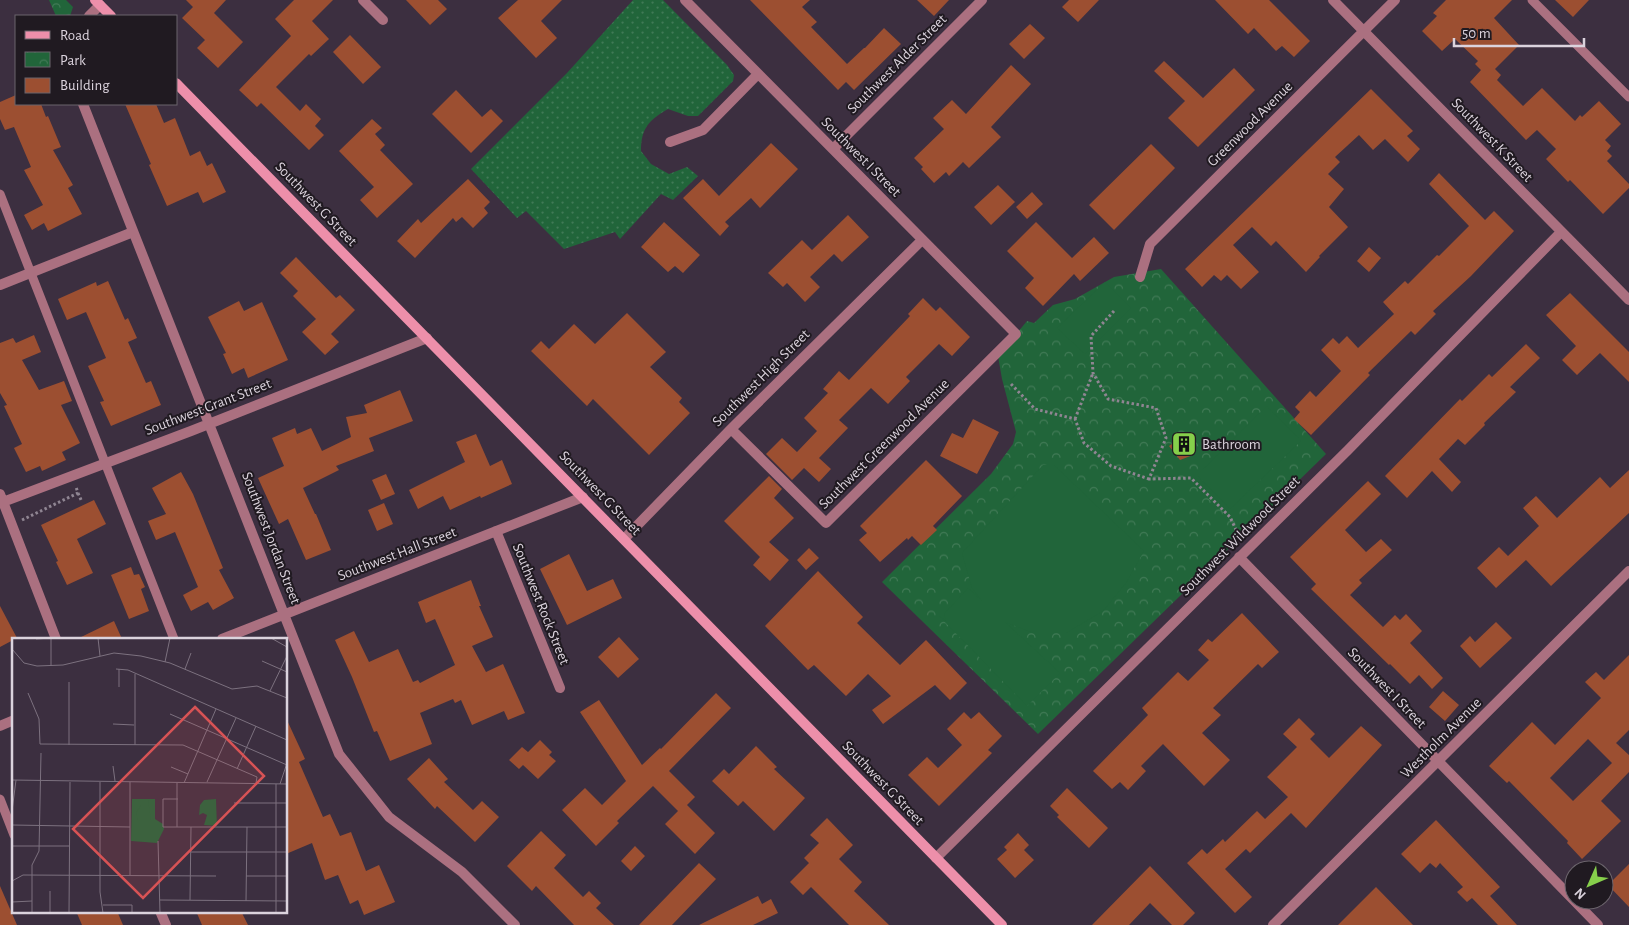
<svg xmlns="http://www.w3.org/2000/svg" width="1629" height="925" viewBox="0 0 1629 925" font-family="'Alegreya Sans',sans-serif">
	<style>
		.grass { fill: url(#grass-dots) }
		.park { fill: url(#park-crowns) }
		.garden { fill: #21653a }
		.building { fill: #9c4f31; fill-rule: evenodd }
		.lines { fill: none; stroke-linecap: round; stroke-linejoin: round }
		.path { stroke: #8f8592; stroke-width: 3; stroke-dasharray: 2.5 2.5; stroke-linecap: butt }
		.service { stroke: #ab7080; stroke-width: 9 }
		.minor { stroke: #ab7080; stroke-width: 10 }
		.tertiary { stroke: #ab7080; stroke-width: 10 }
		.secondary { stroke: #ed8faa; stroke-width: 10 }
		.labels { text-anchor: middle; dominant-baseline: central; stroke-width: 4; stroke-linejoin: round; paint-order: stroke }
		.street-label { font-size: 15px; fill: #dbd3dd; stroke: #201a21 }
		.poi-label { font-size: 15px; fill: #dbd3dd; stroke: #201a21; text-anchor: start }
		.inset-road { fill: none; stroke: #7c717f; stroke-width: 1 }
		.view { fill: #d75355; fill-opacity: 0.15; stroke: #d75355; stroke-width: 2.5 }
		.inset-edge { fill: none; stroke: #dbd3dd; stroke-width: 2.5 }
	</style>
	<defs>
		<pattern id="grass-dots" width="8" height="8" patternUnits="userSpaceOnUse" patternTransform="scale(1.25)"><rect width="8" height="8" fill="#21653a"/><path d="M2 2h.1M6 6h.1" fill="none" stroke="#417a56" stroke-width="1.8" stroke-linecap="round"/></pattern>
		<pattern id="park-crowns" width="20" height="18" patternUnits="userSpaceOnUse" patternTransform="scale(1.25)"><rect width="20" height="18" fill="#21653a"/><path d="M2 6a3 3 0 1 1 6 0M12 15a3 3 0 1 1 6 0" fill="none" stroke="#417a56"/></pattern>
	</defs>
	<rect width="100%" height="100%" fill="#3c2f40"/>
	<path class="grass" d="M633 0H663L727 65 734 75 733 81 698 116H688L668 109C649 120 641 128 641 151L651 164 669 174 687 167 698 176 673 200 661 194 620 239 615 232 564 249 526 211 517 218 471 169 567 73Z"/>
	<path class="park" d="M49 0H66L73 7 70 16H56Z
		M1161 269 1326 454 1038 734 882 582 991 474 1013 444 1016 432 1002 379 998 356 1027 321 1034 323 1053 305 1075 299 1114 277Z"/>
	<path class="garden" d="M1105 282 1131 308 1085 354 1057 328Z
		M1267 406 1301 441 1230 509 1197 475Z
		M1043 465H1054L1144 551 1126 583 1103 611 1066 633H1033L1005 622 1060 673 1027 706 939 616 946 621 944 614 968 588 982 601 972 588 962 553Z"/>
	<path class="building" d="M186 0H226L214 13 243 42 218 68 197 48 205 40 182 18 193 7Z
		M294 0H333L312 21 329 39 311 56 309 54 276 87 300 111 306 104 321 119 315 126 324 135 309 150 261 103 257 107 239 90 291 36 275 19Z
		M406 0H438L447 9 430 25Z
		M518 0H562L541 21 557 38 536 58 498 18Z
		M750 0H810L802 7 817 22 811 27 847 64 864 48H865L884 28 901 44 854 90 846 82 838 90Z
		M917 0H949L934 16Z
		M1069 0H1099L1078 22 1062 7Z
		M1215 0H1269L1310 41 1294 57 1282 46 1276 51 1254 28 1248 34Z
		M1446 0H1512L1494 18 1519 45 1495 69 1501 75 1497 80 1523 106 1542 88 1575 121 1580 115 1582 117 1599 101 1621 124 1605 140 1611 146 1607 151 1612 156 1607 161 1629 184V188L1603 214 1570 180 1568 182 1546 159 1556 149 1537 130 1526 140 1470 82 1481 70 1475 64 1478 61 1455 39 1442 51 1422 31 1437 16 1433 13Z
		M1555 0H1589L1573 17Z
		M1030 24 1045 38 1024 59 1009 44Z
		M350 35 381 67 363 84 333 52Z
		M1164 61 1203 98 1234 68 1255 90 1198 147 1168 118 1185 101 1154 71Z
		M1011 65 1031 84 991 127 1001 137 969 168 963 162 949 176 946 172 934 183 921 169 923 167 914 158 944 129 933 118 952 100 966 114Z
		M1371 89 1413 131 1407 136 1420 149 1408 162 1385 139 1373 150 1359 135 1335 157 1340 162 1328 174 1344 189 1329 207 1348 227 1319 256 1320 257 1306 272 1276 241 1271 246 1252 227 1233 245 1259 272 1241 289 1227 275 1221 281 1214 275 1202 287 1185 269Z
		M456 90 482 117 491 109 503 121 471 153 432 114Z
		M16 95V104H41L46 117 48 116 61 147 53 150 73 185 68 188 82 214 48 231 44 223 32 230 24 215 43 205 24 170 31 167 14 127 5 130 0 119V102Z
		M125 104H156L164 123 175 118 190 156 200 151 207 166 212 163 226 192 203 203 198 192 167 206 149 165 151 164Z
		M372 119 382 128 375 134 385 145 380 150 413 184 377 218 360 200 374 187 339 151Z
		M771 143 798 169 760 208 751 198 725 222 729 226 720 236 683 198 703 179 719 196Z
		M1151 144 1175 168 1114 230 1089 205Z
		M1439 173 1485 220 1494 211 1514 231 1471 276 1433 311 1436 314 1415 335 1411 331 1368 373 1370 375 1311 435 1294 419 1300 412 1295 407 1310 391 1316 397 1341 371 1321 350 1333 338 1339 344 1347 336 1358 348 1394 314 1383 302 1405 281 1408 284 1437 255 1439 256 1469 226 1429 184Z
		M468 179 490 202 484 208 488 213 473 228 462 217 456 222 453 218 415 258 397 241 418 219 421 223Z
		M998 185 1015 202 991 225 974 207Z
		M1032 192 1043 204 1027 219 1016 207Z
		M848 215 869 237 842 262 834 254 810 277 820 287 805 302 787 283 783 287 768 273 802 240 812 250Z
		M664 222 700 255 683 273 675 266 668 272 641 247Z
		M1036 222 1072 258 1094 237 1109 253 1080 281 1074 274 1043 306 1025 288 1034 278 1007 251Z
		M1369 247 1381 258 1369 272 1357 261Z
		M296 257 336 298 340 295 355 310 331 334 339 342 325 355 302 332 316 319 293 296 298 291 280 273Z
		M108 281 125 320 128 318 137 338 128 342 146 383 151 381 161 405 111 426 100 402 104 401 88 366 106 358 86 312 67 320 58 299 96 282 97 286Z
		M1570 293 1629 352V382L1600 353 1577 375 1562 360 1576 346 1546 315Z
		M923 298 936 311 940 307 970 337 952 356 939 344 906 377 910 381 888 404 871 388 839 420 848 428 819 458 831 469 819 482 804 468 792 480 766 454 782 438 797 452 817 431 804 418 828 393 823 389 839 371 849 380 910 316 908 314Z
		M239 301 244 311 262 302 288 360 248 378 244 368 232 374 223 354 226 353 208 317Z
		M627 313 666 352 650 367 682 398 679 402 690 413 649 455 593 399 587 406 531 351 541 341 549 349 574 324 595 344Z
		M34 335 41 352 22 360 39 390 64 381 72 401 61 405 80 443 62 452 66 460 42 471 40 466 26 472 14 448 22 444 4 406 7 405 0 393V343L13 338 16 343Z
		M1526 344 1540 358 1510 387 1516 392 1484 423 1485 425 1465 445 1458 439 1439 459 1461 482 1452 492 1432 471 1407 498 1385 476 1460 399 1462 401 1489 374 1492 377Z
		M400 390 413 421 369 438 374 451 336 466 339 470 303 488 315 514H316L331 550 306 560 288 519 279 524 258 478 284 466 272 438 295 428 297 434 311 428 322 451 351 437 346 417 367 413 364 405Z
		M973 419 999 432 977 474 940 456 952 433 963 438Z
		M1189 432 1196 441 1193 455 1180 460 1169 446Z
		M476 434 490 466 502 460 512 484 481 498 480 496 450 510 443 496 418 509 409 490 465 462 456 442Z
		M926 460 962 496 933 526 937 530 921 545 912 536 908 540 907 538 880 562 859 540 867 533 860 526Z
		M1629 470V513L1551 586 1526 560 1496 588 1477 568 1499 547 1508 556 1539 526 1523 508 1536 496 1557 518 1600 477 1610 488Z
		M181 472 193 494 223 568 219 570 234 598 213 610 208 602 191 611 183 595 198 587 175 532 156 540 148 521 166 514 152 488Z
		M386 474 395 494 381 500 372 480Z
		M769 476 782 489 774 498 794 518 769 542 789 560 770 581 753 565 760 557 724 521Z
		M1368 481 1381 494 1345 530 1366 552 1381 539 1392 550 1359 580 1362 583 1350 595 1383 627 1395 615 1400 620 1406 614 1422 631 1410 643 1443 678 1432 689 1419 675 1410 684 1390 664 1389 665 1311 589 1316 584 1290 557Z
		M94 500 106 524 77 539 93 573 67 585 56 562 58 561 41 525Z
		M384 503 393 524 377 531 368 510Z
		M809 548 819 558 806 570 797 560Z
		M569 554 587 591 613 579 622 598 567 625 540 569Z
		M131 567 134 575 139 574 145 587 141 589 149 611 129 619 111 575Z
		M818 571 863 617 857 623 900 665 926 640 967 683 950 700 935 685 883 724 872 710 891 696 868 674 846 696 814 665 808 670 765 626Z
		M471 580 481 606H479L493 637 472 646 486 672 503 664 525 713 508 720 504 711 472 725 461 700 455 703 453 699 420 713 432 744 390 761 377 731 374 732 352 677 335 640 354 631 369 662 398 649 413 682 418 680 420 683 455 665 435 619 426 623 418 602Z
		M0 606 17 638 0 647Z
		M1242 613 1279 652 1262 668 1258 664 1213 708 1221 715 1202 733 1230 760 1204 786 1163 744 1141 766 1146 771 1128 790 1120 782 1112 789 1093 771 1148 715 1142 708 1178 672 1188 681 1209 660 1198 650 1208 639 1212 642Z
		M114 621 122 639H77Z
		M1496 622 1512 638 1480 668 1460 646 1470 636 1475 642Z
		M619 637 639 659 618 678 598 657Z
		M1629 655V730L1616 743 1629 755V772L1601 801 1621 821 1582 859 1567 843 1568 841 1509 781 1507 783 1489 766 1532 722 1555 745 1601 698 1585 682 1596 672 1604 680ZM1588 739 1612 763 1573 801 1550 778Z
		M1443 691 1459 705 1445 721 1429 707Z
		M716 693 731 708 669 771 695 797 687 805 715 833 695 854 665 824 678 811 653 786 617 821 619 823 596 846 562 810 585 788 602 805 626 781 580 712 599 700 642 765 660 748 661 749Z
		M964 712 971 719 979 712 1002 736 988 750 992 753 939 806 908 775 927 757 938 768 962 745 947 729Z
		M286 718 305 759 299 762 323 817 330 814 340 836 351 832 366 871 379 865 395 902 364 915 358 900 350 904 338 875 325 880 312 843 286 854Z
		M1299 718 1315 734 1310 739 1329 758 1361 726 1382 745 1306 828 1291 813 1250 853 1246 849 1225 869 1252 897 1235 913 1187 863 1202 849 1207 854 1223 839 1225 842 1257 811 1265 819 1288 797 1267 777 1297 747 1283 734Z
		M540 740 552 752 549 755 556 761 538 779 523 765 519 769 509 760 522 747 528 752Z
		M756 746 777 767 774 769 805 798 774 831 743 801 738 806 712 781 724 769 729 774Z
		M429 758 448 779 444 782 473 810 482 801 499 817 475 842 437 806 435 809 407 779Z
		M1067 788 1108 828 1089 848 1057 817 1059 815 1050 806Z
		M827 818 853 845 839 859 862 882 854 891 889 925H849L811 887 803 895 790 882 809 863 804 858 819 843 810 835Z
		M1436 820 1500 887 1490 896 1517 925H1498L1472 898 1467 902 1457 892 1463 887 1440 863 1436 868 1430 863 1420 873 1401 854Z
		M541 831 566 855 554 868 583 897 589 891 601 903 596 908 614 925H574L536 886 532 891 507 866Z
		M1018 833 1029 845 1024 850 1034 860 1015 878 997 859 1007 850 1004 847Z
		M635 846 645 856 631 871 621 861Z
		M699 863 716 879 672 925H639Z
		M1629 864V907L1608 885Z
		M1150 866 1195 913 1183 925H1172L1150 903 1129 925H1092Z
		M0 886 17 925H0Z
		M1376 887 1413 925H1338Z
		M758 896 762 904 771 899 778 913 753 925H699Z
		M76 911H117L123 925H82Z
		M196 911H241L248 925H202Z"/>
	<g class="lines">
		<path class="path" d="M1114 311 1091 336 1093 373 1108 399 1156 408 1166 438 1149 479 1191 478 1230 517 1240 538
			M1011 384 1035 409 1075 419 1084 443 1111 466 1149 479
			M1075 419 1093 373
			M78 493 82 502
			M22 520 78 493 76 487"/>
		<path class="service" d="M1532 0 1629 97
			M0 194 174 639
			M0 799 14 835"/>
		<path class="minor" d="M363 0 383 20
			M685 0 1016 334 826 523 731 429
			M1333 0 1629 300
			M89 16 100 5
			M83 104 339 754 389 817 462 872 515 925
			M670 142 703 130 758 74
			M833 149 982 0
			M1140 277 1150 244 1395 0
			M0 285 133 232
			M0 494 56 639
			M0 503 191 431 427 338
			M496 531 560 688
			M624 539 731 429 922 240
			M1239 557 1598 925
			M222 639 583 497
			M0 726 14 720
			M936 858 1348 450 1561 232
			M160 911 166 925"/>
		<path class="tertiary" d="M1273 925 1629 571"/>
		<path class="secondary" d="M95 0 111 16
			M176 83 1002 925"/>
	</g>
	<defs>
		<symbol id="building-square" viewBox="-11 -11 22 22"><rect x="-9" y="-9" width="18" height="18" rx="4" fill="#86cf4b" stroke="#201a21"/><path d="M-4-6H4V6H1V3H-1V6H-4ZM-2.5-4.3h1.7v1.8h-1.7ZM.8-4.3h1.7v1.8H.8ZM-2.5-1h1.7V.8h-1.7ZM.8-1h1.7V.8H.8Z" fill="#111"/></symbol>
	</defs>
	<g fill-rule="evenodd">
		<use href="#building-square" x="1170" y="430" width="28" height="28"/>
	</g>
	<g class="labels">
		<g class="street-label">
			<text transform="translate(897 64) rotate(-45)">Southwest Alder Street</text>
			<text transform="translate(1250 124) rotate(-45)">Greenwood Avenue</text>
			<text transform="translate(1492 140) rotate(46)">Southwest K Street</text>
			<text transform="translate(861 157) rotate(45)">Southwest I Street</text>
			<text transform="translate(316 204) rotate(46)">Southwest G Street</text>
			<text transform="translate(761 378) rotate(-45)">Southwest High Street</text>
			<text transform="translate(208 407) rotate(-21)">Southwest Grant Street</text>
			<text transform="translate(884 444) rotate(-45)">Southwest Greenwood Avenue</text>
			<text transform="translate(600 493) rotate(46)">Southwest G Street</text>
			<text transform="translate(1240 536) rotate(-45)">Southwest Wildwood Street</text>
			<text transform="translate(271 538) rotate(69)">Southwest Jordan Street</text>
			<text transform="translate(397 554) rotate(-21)">Southwest Hall Street</text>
			<text transform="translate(541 604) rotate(68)">Southwest Rock Street</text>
			<text transform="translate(1387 688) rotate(46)">Southwest I Street</text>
			<text transform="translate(1441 738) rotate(-45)">Westholm Avenue</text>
			<text transform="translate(883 783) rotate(46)">Southwest G Street</text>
		</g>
		<g class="poi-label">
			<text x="1202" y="444">Bathroom</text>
		</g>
	</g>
	<g transform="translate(12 638)">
		<rect width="275" height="275" fill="#3c2f40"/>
		<path d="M204 161 205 188 192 187 195 177 191 175 187 177 188 167 192 162Z" fill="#21653a"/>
		<path d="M120 161H143V181L151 186 152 191 145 205 119 203Z" fill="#21653a"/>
		<path d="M123 162H136L139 182H126L124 175 129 167H123Z" fill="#21653a"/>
		<path class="inset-road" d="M39 0V28M86 0 88 18M259 0 275 9M24 1 39 0M0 11 12 25 25 28 51 27 102 15 129 18 158 25 220 51 245 48 275 60M250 23 275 34M153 24 158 0M104 31 116 32 275 102M173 31 179 15M57 44V107M107 49V31M258 53 275 18M16 55 27 81 28 106 171 107 245 139 244 145M158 76 275 127M101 86 122 87M123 107V36M101 128 103 143M159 129 176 136M225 131 244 88M0 142 275 146M88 144V254L91 275M118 144V237M195 144 224 80M165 145V189M172 145 204 71M268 146 275 125M166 161H151V189H275M222 165H275M0 173 4 142M0 187 118 189M146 203 148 275M0 208H58M179 214H275M234 238H275M0 243 11 237 204 238M38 253V275M148 262 275 263M178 262 179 189M234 263 235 189M0 264 20 263M91 267H120V275M20 275V227L27 213 29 115M57 275 58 144M264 275V146"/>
		<path class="view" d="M183 69 252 138 131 260 61 191Z"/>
		<rect width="275" height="275" class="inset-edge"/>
	</g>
	<rect x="15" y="15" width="162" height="90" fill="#201a21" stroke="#6b646c"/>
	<rect x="25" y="31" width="25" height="8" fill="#ed8faa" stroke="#6b646c"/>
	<text x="60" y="40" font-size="15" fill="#dbd3dd">Road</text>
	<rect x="25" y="52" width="25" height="15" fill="url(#park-crowns)" stroke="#6b646c"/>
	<text x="60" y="65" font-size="15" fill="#dbd3dd">Park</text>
	<rect x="25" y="78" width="25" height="15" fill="#9c4f31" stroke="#6b646c"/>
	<text x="60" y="90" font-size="15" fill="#dbd3dd">Building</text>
	<g transform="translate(1589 885) rotate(225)"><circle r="24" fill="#201a21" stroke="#6b646c"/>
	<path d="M0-4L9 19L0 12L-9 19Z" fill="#86cf4b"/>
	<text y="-8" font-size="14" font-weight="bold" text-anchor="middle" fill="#dbd3dd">N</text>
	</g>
	<path d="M1454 38v8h130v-8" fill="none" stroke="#dbd3dd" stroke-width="2.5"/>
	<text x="1462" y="38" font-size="15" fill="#dbd3dd" stroke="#201a21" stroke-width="4" paint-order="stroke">50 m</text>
</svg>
